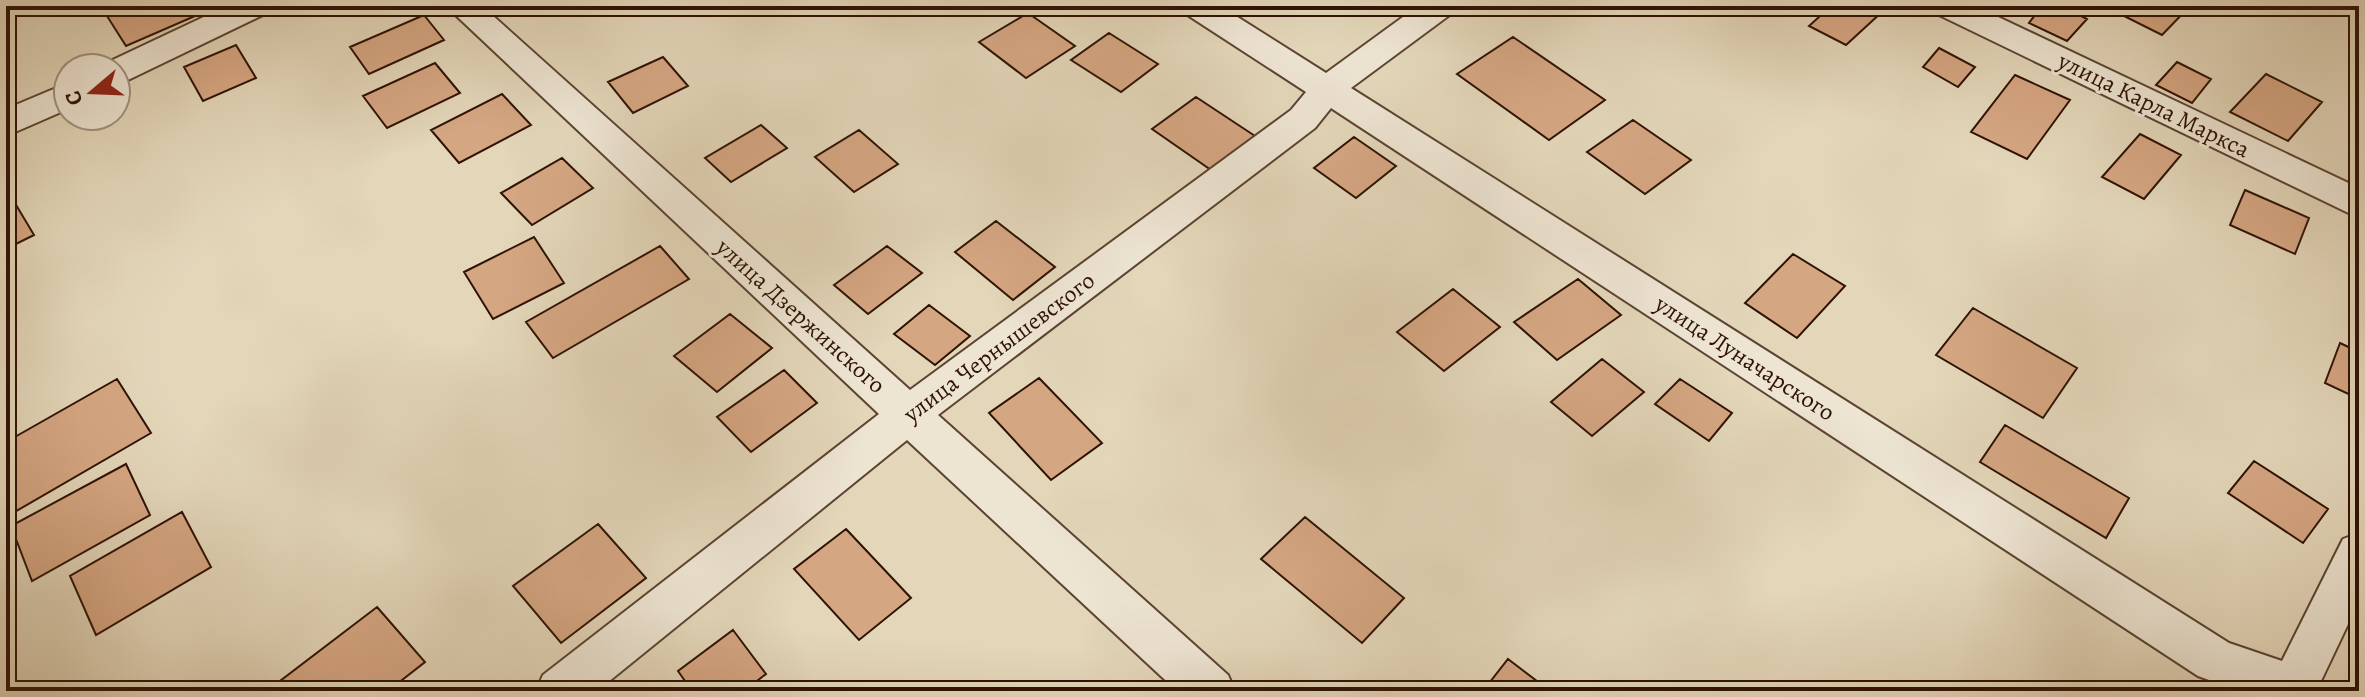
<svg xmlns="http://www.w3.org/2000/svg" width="2365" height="697" viewBox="0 0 2365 697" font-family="Alegreya,serif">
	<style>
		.building { fill: #d5a682; stroke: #2e1204; stroke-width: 2 }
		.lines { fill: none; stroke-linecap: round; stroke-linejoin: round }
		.minor-casing { stroke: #5b4331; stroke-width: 4 }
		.minor { fill: #ede4d2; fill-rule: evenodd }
		.labels { text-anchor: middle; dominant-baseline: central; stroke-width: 6; stroke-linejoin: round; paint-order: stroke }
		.street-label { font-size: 24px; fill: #2e1204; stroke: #ede4d2 }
	</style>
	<rect width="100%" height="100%" fill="#e3d6b9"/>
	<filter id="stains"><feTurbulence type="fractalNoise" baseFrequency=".0025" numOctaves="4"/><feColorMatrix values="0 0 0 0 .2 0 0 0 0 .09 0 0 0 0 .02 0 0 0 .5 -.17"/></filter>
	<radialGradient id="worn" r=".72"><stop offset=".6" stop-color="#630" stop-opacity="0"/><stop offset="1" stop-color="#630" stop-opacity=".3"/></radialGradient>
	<path class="building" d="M130 6H218L126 46 107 16Z
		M1831 6H1872L1883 11 1846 45 1809 26Z
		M2042 6H2062L2087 19 2067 41 2029 23Z
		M2190 6 2162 35 2106 7 2107 6Z
		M1028 13 1075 46 1026 78 979 42Z
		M424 15 444 40 369 74 350 47Z
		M1109 33 1158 64 1121 92 1071 60Z
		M1513 37 1605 100 1549 140 1457 74Z
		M236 45 256 78 203 101 184 67Z
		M1939 48 1975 67 1958 87 1923 67Z
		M663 57 688 86 633 113 608 82Z
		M2177 62 2211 79 2192 103 2156 85Z
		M435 63 460 93 387 128 363 96Z
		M2266 74 2322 102 2288 141 2230 112Z
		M2015 75 2070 100 2027 159 1971 132Z
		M502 94 531 125 459 163 431 130Z
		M1196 97 1255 136 1211 170 1152 129Z
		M1633 120 1691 160 1645 194 1587 152Z
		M761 125 787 148 731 182 705 158Z
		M859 130 898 164 854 192 815 157Z
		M2140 134 2181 155 2144 199 2102 177Z
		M1354 137 1396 166 1356 198 1314 168Z
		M562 158 593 188 532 225 501 193Z
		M6 188 34 235 6 249Z
		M2245 190 2309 218 2295 254 2230 225Z
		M996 221 1055 267 1013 300 955 252Z
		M534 237 564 283 493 319 464 272Z
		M660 246 689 279 553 358 526 322Z
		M887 246 922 273 868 314 834 285Z
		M1793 254 1845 286 1797 338 1745 303Z
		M1578 279 1621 315 1557 360 1514 322Z
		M1453 289 1500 327 1444 371 1397 332Z
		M929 305 970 336 935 365 894 334Z
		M1973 308 2077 368 2043 418 1936 355Z
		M730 314 772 348 717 392 674 356Z
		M2340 343 2359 352V399L2325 383Z
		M1602 359 1644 392 1592 436 1551 402Z
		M784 370 817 403 751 452 717 417Z
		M1039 378 1102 443 1051 480 989 413Z
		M117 379 151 433 6 517V442Z
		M1680 379 1732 413 1709 441 1655 404Z
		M2005 425 2129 498 2106 538 1980 462Z
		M2254 461 2328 509 2303 543 2228 493Z
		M126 464 150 515 32 581 11 526Z
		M182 512 211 567 96 635 70 576Z
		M1305 517 1404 598 1362 643 1261 559Z
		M598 524 646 578 561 643 513 586Z
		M846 529 911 598 859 640 794 569Z
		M377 607 425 662 388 691H288L280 681Z
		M733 630 766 674 744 691H692L678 671Z
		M1508 659 1550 691H1483Z"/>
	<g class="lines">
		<defs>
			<path id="minor" d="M227 6H270L265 14 128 80 116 84V68H101L104 64Z
				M446 6H482L910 390 1291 110 1306 92 1186 14 1181 6H1220L1326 73 1418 6H1456L1451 14 1351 88 2229 643 2282 661 2343 539 2359 533V601L2321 681 2326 691H2239L2198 676 1331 108 1315 128 938 415 1228 675 1235 691H1177L907 440 597 691H536L543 675 879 414Z
				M1932 6H1975L2359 188V218L1937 14Z
				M68 83V109L6 136V109Z"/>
		</defs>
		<use href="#minor" class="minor-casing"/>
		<use href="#minor" class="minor"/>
	</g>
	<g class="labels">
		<g class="street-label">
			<text transform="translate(2154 105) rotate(26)">улица Карла Маркса</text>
			<text transform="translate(801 316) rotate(42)">улица Дзержинского</text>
			<text transform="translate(999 347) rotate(-37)">улица Чернышевского</text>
			<text transform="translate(1745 358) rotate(33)">улица Луначарского</text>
		</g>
	</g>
	<rect width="2365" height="697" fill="none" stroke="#e3d6b9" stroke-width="32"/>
	<rect x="8" y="8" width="2349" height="681" fill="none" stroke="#2e1204" stroke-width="4"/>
	<rect x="16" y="16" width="2333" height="665" fill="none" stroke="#2e1204" stroke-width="2"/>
	<g transform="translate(92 92) rotate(251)"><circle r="38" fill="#ede4d2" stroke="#a19080" stroke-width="2"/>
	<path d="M0-6L14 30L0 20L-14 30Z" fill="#8f2418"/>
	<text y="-12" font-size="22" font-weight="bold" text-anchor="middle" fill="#2e1204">С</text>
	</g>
	<rect width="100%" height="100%" filter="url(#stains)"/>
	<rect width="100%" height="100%" fill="url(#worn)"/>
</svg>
